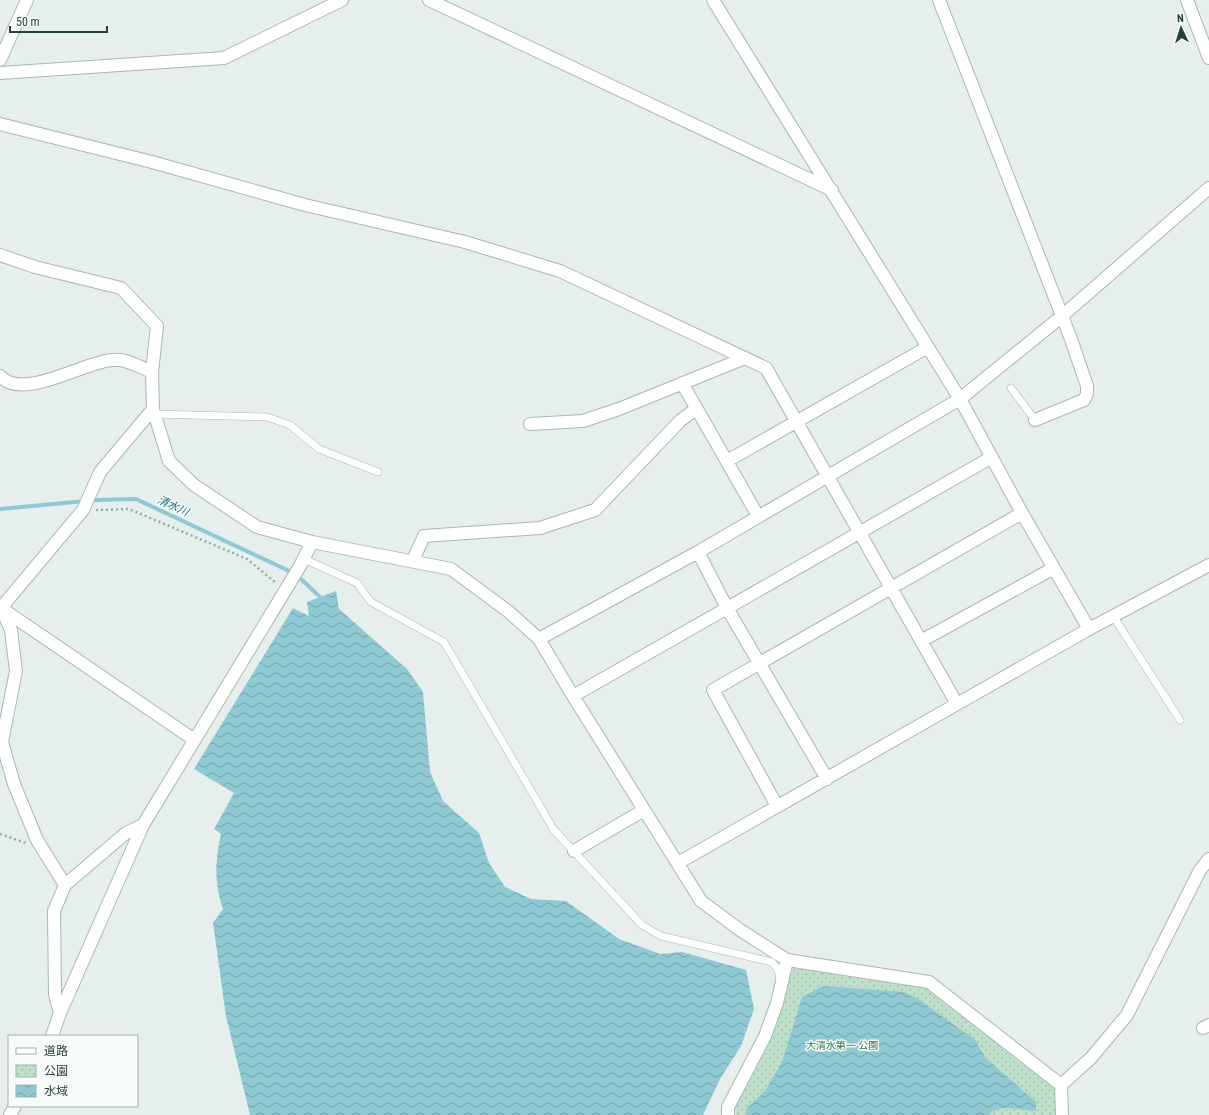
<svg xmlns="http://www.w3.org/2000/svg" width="1209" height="1115" viewBox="0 0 1209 1115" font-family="'Roboto Condensed','Noto Sans JP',sans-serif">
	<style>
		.park { fill: url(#park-dots) }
		.water { fill: url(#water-waves) }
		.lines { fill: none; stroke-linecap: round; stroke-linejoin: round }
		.stream { stroke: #8ec9d4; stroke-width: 4 }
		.lane-casing { stroke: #a8b8b2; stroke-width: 8 }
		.street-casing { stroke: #a8b8b2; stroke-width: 14 }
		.path { stroke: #86b3a5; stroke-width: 2.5; stroke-dasharray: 2 3; stroke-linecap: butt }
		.lane { stroke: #fff; stroke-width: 7 }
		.street { stroke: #fff; stroke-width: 12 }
		.labels { text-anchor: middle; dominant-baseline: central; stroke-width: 3; stroke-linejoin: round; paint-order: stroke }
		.park-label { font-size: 10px; fill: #2d7a4b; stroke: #f7fbf9 }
		.water-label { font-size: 11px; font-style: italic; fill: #1c6f80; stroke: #f7fbf9 }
	</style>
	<defs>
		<pattern id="park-dots" width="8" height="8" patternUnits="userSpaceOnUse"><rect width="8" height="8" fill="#bfe0c8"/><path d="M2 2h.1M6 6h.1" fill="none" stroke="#a4c1ad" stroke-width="1.8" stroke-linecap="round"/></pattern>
		<pattern id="water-waves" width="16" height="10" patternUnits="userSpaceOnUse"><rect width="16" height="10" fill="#8ec9d4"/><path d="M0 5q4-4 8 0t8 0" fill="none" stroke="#74a5ad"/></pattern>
	</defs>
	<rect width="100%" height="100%" fill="#e6efeb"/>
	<path class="park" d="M793 968 929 986 1056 1088 1059 1115H736L735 1105 768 1045Z"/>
	<path class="water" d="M336 591 339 609 407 669 423 692 430 772 443 801 479 833 489 863 505 887 531 899 566 901 619 939 660 954 682 952 746 970 754 1009 741 1046 720 1079 703 1115H250L226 1016 213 923 223 909C214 881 215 863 221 834L214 829 234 793 194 769 293 608 309 616 307 602Z
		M823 986 904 992 920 1000 975 1040 986 1058 1036 1102V1111C1024 1110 997 1103 989 1115H747L746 1109 765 1091 782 1062 802 997Z"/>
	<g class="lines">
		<path class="stream" d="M0 509 96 500 136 499 287 570 302 580 320 597"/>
		<defs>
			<path id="lane" d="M1011 388 1035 420
				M154 414 267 417 290 425 319 449 378 472
				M304 559 357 583 371 602 444 642 554 830 642 925 661 936 772 962 778 969 780 979
				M1113 616 1180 720"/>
			<path id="street" d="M429 0 832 190
				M713 0 960 399 1022 513 1089 629
				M939 0 1071 339 1087 386V394L1084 400 1035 420
				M1187 0 1209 58
				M0 60 27 0
				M0 73 224 58 342 0
				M0 124 152 162 305 205 465 242 560 271 766 368 957 704 1089 629 1209 565
				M0 255 35 267 121 288 157 326 152 372 153 409 169 461 194 485 257 527 312 542 451 569 509 612 539 639 573 696 701 901 740 930 787 960 929 982 1061 1085 1062 1115
				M0 376C25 403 88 357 120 360 130 361 142 368 152 372
				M682 383 758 516
				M530 424 583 421 619 409 745 358
				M727 461 928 347
				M698 552 727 608 827 779
				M413 560 424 536 540 528 595 510 681 420 696 409
				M1 608 11 630 16 671 2 742 14 784 37 840 65 885 54 911 55 995 60 1013
				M1 608 83 510 100 472 153 409
				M1 608 193 739
				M539 639 698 552 960 399 1062 316 1209 188
				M921 641 1054 568
				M573 696 992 457
				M777 806 713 690 1022 513
				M574 851 644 810
				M678 863 957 704
				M65 885 126 833 143 825
				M1203 1028 1209 1025
				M52 1036 60 1013 143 825 300 566 312 542
				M1061 1085 1091 1058 1127 1015 1200 870 1209 859
				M10 1115 15 1106
				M728 1115V1107L765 1036 777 1003 787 960"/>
		</defs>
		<use href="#lane" class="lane-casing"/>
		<use href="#street" class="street-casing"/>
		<path class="path" d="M96 510 129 509 247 559 276 583
			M0 834 26 843"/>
		<use href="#lane" class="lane"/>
		<use href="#street" class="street"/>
	</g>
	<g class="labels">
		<g class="park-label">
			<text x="842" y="1045">大清水第一 公園</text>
		</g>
		<g class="water-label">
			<text transform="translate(173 506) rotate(25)">清水川</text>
		</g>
	</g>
	<rect x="8" y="1035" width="130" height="72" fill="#f7fbf9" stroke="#a3b1ad"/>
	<rect x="16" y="1048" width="20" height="6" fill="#ffffff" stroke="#a3b1ad"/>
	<text x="44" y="1055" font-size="12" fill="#24423a">道路</text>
	<rect x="16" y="1065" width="20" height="12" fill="url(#park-dots)" stroke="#a3b1ad"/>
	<text x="44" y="1075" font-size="12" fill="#24423a">公園</text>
	<rect x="16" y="1085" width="20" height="12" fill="url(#water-waves)" stroke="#a3b1ad"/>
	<text x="44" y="1095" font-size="12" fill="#24423a">水域</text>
	<g transform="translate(1181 28) rotate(356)" stroke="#f7fbf9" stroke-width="3" paint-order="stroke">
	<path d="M0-3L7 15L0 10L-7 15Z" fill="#24423a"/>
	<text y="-6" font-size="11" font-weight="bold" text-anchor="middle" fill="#24423a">N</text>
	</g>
	<path d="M10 26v6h97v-6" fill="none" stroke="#24423a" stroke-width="2"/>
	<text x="16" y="26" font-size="12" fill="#24423a" stroke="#f7fbf9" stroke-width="3" paint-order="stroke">50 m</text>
</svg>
